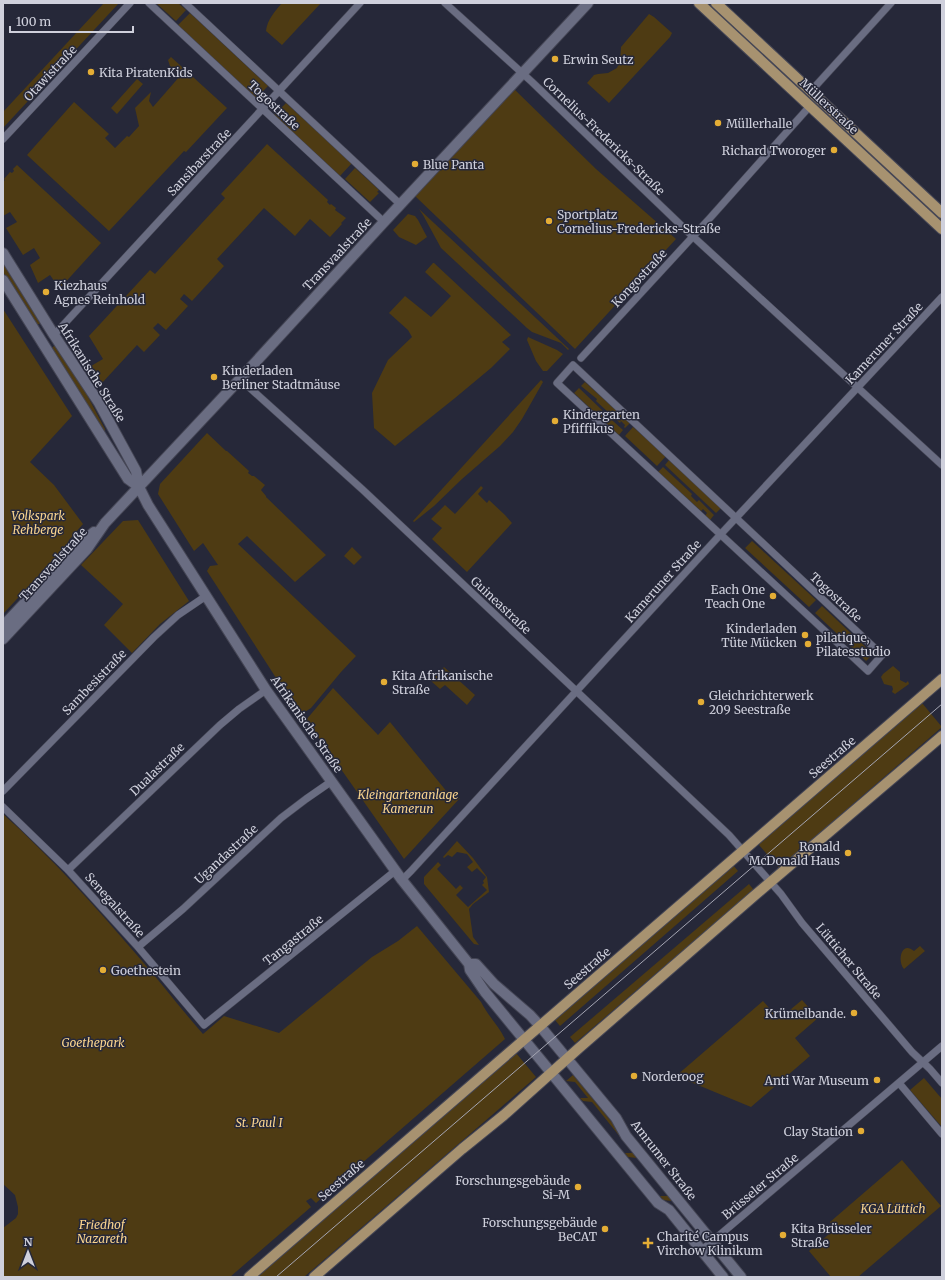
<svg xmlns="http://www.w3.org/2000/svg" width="945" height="1280" viewBox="0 0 945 1280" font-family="Merriweather,serif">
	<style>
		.green { fill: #4e3b13 }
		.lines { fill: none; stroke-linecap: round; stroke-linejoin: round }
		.street-casing { stroke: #454655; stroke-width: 8 }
		.secondary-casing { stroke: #454655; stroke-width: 12 }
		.primary-casing { stroke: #454655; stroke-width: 12 }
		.street { stroke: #6a6d82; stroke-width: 7 }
		.secondary { stroke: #6a6d82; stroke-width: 10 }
		.primary { stroke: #a79270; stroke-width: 10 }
		.tram { stroke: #a5a6b3; stroke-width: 1 }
		.poi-dot { fill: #e4ad35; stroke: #262839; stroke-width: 1.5 }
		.labels { text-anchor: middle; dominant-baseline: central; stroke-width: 3; stroke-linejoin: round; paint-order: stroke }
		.poi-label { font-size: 12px; fill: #cfd0dc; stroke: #262839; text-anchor: start }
		.street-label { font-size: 12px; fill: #cfd0dc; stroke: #262839 }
		.park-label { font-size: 12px; font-style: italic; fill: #f8d38d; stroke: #262839 }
	</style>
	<rect width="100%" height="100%" fill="#262839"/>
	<path class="green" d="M104 3H119L3 128V112Z
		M156 3H178L186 10 176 21Z
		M282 3H321L282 45 266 31C267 20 275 11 282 3Z
		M190 13 268 86 256 98 178 25Z
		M649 14 654 17 672 33 670 37 609 103 587 83 594 75 598 74 608 73 617 68 620 61 621 47Z
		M171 57 227 108 186 152 184 151 109 231 27 155 74 102 109 134 105 138 115 148 127 136 129 137 139 126 135 108 151 92 149 101 153 107 180 76 170 66 168 60Z
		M137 79 143 84 117 114 111 108Z
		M513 88 596 169 676 239 575 349 415 196Z
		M816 102 942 219V223L814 104Z
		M286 103 352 163 340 176 274 115Z
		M267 144 328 200 327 202 330 205 331 204 336 208 335 210 346 218 341 223 342 224 330 237 310 219 295 236 264 208 217 259 224 266 192 301 184 294 180 299 188 306 166 330 158 323 153 328 160 335 144 352 137 345 102 383 91 366 103 359 89 336 150 270 155 274 225 198 221 194Z
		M17 165 101 243 62 286 57 285 50 275 38 283 30 265 40 258 34 248 23 255 6 228 17 222 10 212 3 216V182L5 180 4 179 10 172 12 173 14 171 13 169Z
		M355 168 379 190 377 192 379 193 370 202 345 179Z
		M419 209 569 349 568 350 561 343 532 332 527 328 441 248 423 215Z
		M408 214 415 216 418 220 427 237 416 245 399 237 393 230Z
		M3 263 41 323 37 325 3 272Z
		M433 263H434L511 335 502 342 510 349 491 368 455 398 395 446 374 428 372 393 388 360 412 337 408 330 389 313 405 296 431 317 451 296 425 272Z
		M3 309 72 416 30 462 54 485 83 524 69 540 67 545 3 614Z
		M528 337 557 350 563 354 547 371H543L536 361 527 340Z
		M54 346 57 347 87 395 105 429V431L103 430 52 350V348Z
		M541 380 543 382 522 419 513 432 500 446 462 479 434 506 414 522 413 521Z
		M585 382 630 423 625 428 624 427 625 425 621 421 620 423 596 401 597 399 581 386Z
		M579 388 604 412V413L623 430 619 435 574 393Z
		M633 427 666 456 657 466 625 436Z
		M207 433 226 451H227L249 471 248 473 252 476H254L265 485 261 490 266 496V497L326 555 295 582 247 536 238 544 356 656 341 672 311 708 300 715 207 571 210 566 218 565 203 543 194 551 158 494 160 484Z
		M669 460 721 508 716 513 665 465Z
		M663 467 692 494 691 496 697 502 699 500 714 515 710 520 705 516 707 513 703 509 701 511 658 472Z
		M481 486 483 488 478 494 487 503 489 500 505 515 512 523 467 572 432 539 442 528 431 519 445 505 455 514Z
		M138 520 189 601 160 624 132 653 104 625 123 604 81 565 123 521Z
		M752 541 816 600 809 607 745 548Z
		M352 547 362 557 354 565 344 556Z
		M822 606 873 654 866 661 815 613Z
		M893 666 900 672V680L906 683 908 681 909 684 895 694 892 692 893 689 892 686 884 684 881 677 883 674Z
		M444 667 475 695 467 705 445 685 440 689 431 681Z
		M333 688 378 735 390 722 452 798H460L404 859 343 772 306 720Z
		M922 703 942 727 779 868 759 845 761 842Z
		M3 814C51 857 94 905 136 954 159 980 180 1008 203 1034L224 1016 279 1033 372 957 398 941 417 926 481 1002C488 1016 499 1026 505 1039L316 1203 311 1198 306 1201 311 1207 230 1277H3V1228L16 1218 18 1214V1207L15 1195 3 1184Z
		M457 841 473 858 487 877 489 892 473 904 469 909 473 937 479 945 474 944 424 884V877L438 862 441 865 437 869 456 889 460 885 463 888 456 895 468 907 487 890 482 885 484 883 483 881 486 877 477 868 472 872 467 867 473 862 467 854 457 852 452 857 448 855 444 858 443 857Z
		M733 865 738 871 560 1026 555 1020Z
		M749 884 753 889 752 891 575 1043 570 1037Z
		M920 946 925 951 904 969C897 962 901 940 914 951Z
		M802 1000 818 1018 795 1038 810 1056 751 1107 676 1076 763 1001 779 1019Z
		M516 1053 536 1077 304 1277H256Z
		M573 1075 703 1233 696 1239 690 1232H698L672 1201 663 1200 660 1196H668L637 1158 628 1157 625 1153H633L592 1102 583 1101 580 1098H588L575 1082 566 1081Z
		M924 1078 942 1099V1127L910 1090Z
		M902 1160 941 1206 858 1277H831L809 1251 835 1229 830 1222Z"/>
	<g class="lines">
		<defs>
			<path id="street" d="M149 3 384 222
				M185 3 401 205
				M445 3 532 82 687 231 942 465
				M811 91 891 3
				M3 139 130 3
				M54 335 360 3
				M581 358 710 218 810 106
				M573 365 882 655 868 671 557 383Z
				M240 379 363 490 729 835 781 894 802 923 912 1052 930 1069 942 1083
				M3 791 154 637 178 615 206 596
				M3 807 68 870 138 947 204 1025 395 871
				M68 870 220 725 239 709 266 690
				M402 880 411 871 720 535 942 297
				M138 947 183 909 281 818 306 799 332 781
				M899 1083 942 1134
				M702 1250 942 1046"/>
			<path id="secondary" d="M3 253 54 335 99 403 136 471 139 487 148 505 266 690 402 880 469 964 470 970 485 992 658 1203 669 1210 723 1277
				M3 280 128 479 139 487
				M3 626 81 543 94 532
				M3 639 87 549 105 523 240 379 384 222 588 3
				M469 964H476L494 984 530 1015 540 1026 616 1118 626 1136 741 1277"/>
			<path id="primary" d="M699 3 942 229
				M716 3 942 213
				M249 1277 942 679
				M314 1277 462 1149 504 1115 579 1048 754 896 942 736"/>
		</defs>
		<use href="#street" class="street-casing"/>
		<use href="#secondary" class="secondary-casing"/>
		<use href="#primary" class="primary-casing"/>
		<use href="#street" class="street"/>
		<use href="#secondary" class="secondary"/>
		<use href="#primary" class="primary"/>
		<path class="tram" d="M276 1277 942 704"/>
	</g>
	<g class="poi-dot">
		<circle cx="555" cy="59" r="4"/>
		<circle cx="91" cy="72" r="4"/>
		<circle cx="718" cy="123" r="4"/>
		<circle cx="834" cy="150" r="4"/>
		<circle cx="415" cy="164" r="4"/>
		<circle cx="549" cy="221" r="4"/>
		<circle cx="46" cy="292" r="4"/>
		<circle cx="214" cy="377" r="4"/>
		<circle cx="555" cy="421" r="4"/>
		<circle cx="773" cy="596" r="4"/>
		<circle cx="805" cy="635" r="4"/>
		<circle cx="808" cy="644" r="4"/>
		<circle cx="384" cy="682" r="4"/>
		<circle cx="701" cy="702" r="4"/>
		<circle cx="848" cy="853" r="4"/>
		<circle cx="103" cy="970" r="4"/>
		<circle cx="854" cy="1013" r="4"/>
		<circle cx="634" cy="1076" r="4"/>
		<circle cx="877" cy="1080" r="4"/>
		<circle cx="861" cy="1131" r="4"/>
		<circle cx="578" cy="1187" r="4"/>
		<circle cx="605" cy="1229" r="4"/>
		<circle cx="783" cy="1235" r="4"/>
		<path d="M646 1237h4v4h4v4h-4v4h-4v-4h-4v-4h4z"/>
	</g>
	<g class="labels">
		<g class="poi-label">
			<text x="563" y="59">Erwin Seutz</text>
			<text x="99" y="72">Kita PiratenKids</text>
			<text x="726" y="123">Müllerhalle</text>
			<text x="826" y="150" text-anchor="end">Richard Tworoger</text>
			<text x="423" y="164">Blue Panta</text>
			<text x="557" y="214">Sportplatz<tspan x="557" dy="14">Cornelius-Fredericks-Straße</tspan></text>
			<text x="54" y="285">Kiezhaus<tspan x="54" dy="14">Agnes Reinhold</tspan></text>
			<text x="222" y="370">Kinderladen<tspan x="222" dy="14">Berliner Stadtmäuse</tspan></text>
			<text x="563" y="414">Kindergarten<tspan x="563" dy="14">Pfiffikus</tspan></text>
			<text x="765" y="589" text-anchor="end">Each One<tspan x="765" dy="14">Teach One</tspan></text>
			<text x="797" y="628" text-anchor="end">Kinderladen<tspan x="797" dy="14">Tüte Mücken</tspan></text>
			<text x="816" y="637">pilatique,<tspan x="816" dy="14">Pilatesstudio</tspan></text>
			<text x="392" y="675">Kita Afrikanische<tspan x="392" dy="14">Straße</tspan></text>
			<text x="709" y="695">Gleichrichterwerk<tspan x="709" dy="14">209 Seestraße</tspan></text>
			<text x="840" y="846" text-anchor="end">Ronald<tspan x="840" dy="14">McDonald Haus</tspan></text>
			<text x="111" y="970">Goethestein</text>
			<text x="846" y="1013" text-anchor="end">Krümelbande.</text>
			<text x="642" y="1076">Norderoog</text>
			<text x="869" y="1080" text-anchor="end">Anti War Museum</text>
			<text x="853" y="1131" text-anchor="end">Clay Station</text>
			<text x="570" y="1180" text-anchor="end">Forschungsgebäude<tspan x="570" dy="14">Si-M</tspan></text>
			<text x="597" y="1222" text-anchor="end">Forschungsgebäude<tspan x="597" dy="14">BeCAT</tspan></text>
			<text x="791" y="1228">Kita Brüsseler<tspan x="791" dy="14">Straße</tspan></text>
			<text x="657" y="1236">Charité Campus<tspan x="657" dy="14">Virchow Klinikum</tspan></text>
		</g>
		<g class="street-label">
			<text transform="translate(50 73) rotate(-47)">Otawistraße</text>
			<text transform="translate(274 105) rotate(43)">Togostraße</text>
			<text transform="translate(829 106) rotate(43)">Müllerstraße</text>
			<text transform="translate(604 136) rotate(44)">Cornelius-Fredericks-Straße</text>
			<text transform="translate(199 162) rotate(-47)">Sansibarstraße</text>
			<text transform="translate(337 254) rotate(-47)">Transvaalstraße</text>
			<text transform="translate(639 278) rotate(-47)">Kongostraße</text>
			<text transform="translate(884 343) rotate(-47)">Kameruner Straße</text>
			<text transform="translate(92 372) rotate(58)">Afrikanische Straße</text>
			<text transform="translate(53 564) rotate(-48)">Transvaalstraße</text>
			<text transform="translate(663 581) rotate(-48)">Kameruner Straße</text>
			<text transform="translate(836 597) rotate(43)">Togostraße</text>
			<text transform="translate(501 605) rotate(43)">Guineastraße</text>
			<text transform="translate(94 682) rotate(-46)">Sambesistraße</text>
			<text transform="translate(307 724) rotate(55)">Afrikanische Straße</text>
			<text transform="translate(832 757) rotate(-41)">Seestraße</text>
			<text transform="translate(157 769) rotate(-44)">Dualastraße</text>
			<text transform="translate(226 854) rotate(-43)">Ugandastraße</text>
			<text transform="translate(115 905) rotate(48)">Senegalstraße</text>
			<text transform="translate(293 940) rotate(-39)">Tangastraße</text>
			<text transform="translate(849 961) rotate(50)">Lütticher Straße</text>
			<text transform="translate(587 968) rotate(-41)">Seestraße</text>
			<text transform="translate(664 1160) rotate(52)">Amrumer Straße</text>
			<text transform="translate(341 1180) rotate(-41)">Seestraße</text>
			<text transform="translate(760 1186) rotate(-40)">Brüsseler Straße</text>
		</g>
		<g class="park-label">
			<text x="38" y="515">Volkspark<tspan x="38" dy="14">Rehberge</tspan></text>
			<text x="408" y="794">Kleingartenanlage<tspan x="408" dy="14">Kamerun</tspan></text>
			<text x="93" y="1042">Goethepark</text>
			<text x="259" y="1122">St. Paul I</text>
			<text x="893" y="1208">KGA Lüttich</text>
			<text x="102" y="1224">Friedhof<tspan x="102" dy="14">Nazareth</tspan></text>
		</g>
	</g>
	<rect width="945" height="1280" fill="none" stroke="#cfd0dc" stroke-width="8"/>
	<g transform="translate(28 1252)" stroke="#262839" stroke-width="3" paint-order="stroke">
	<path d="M0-3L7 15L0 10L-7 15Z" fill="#cfd0dc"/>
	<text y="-6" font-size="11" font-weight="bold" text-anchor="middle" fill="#cfd0dc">N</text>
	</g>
	<path d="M10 26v6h123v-6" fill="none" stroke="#cfd0dc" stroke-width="2"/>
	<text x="16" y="26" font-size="12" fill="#cfd0dc" stroke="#262839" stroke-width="3" paint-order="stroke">100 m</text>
</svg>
